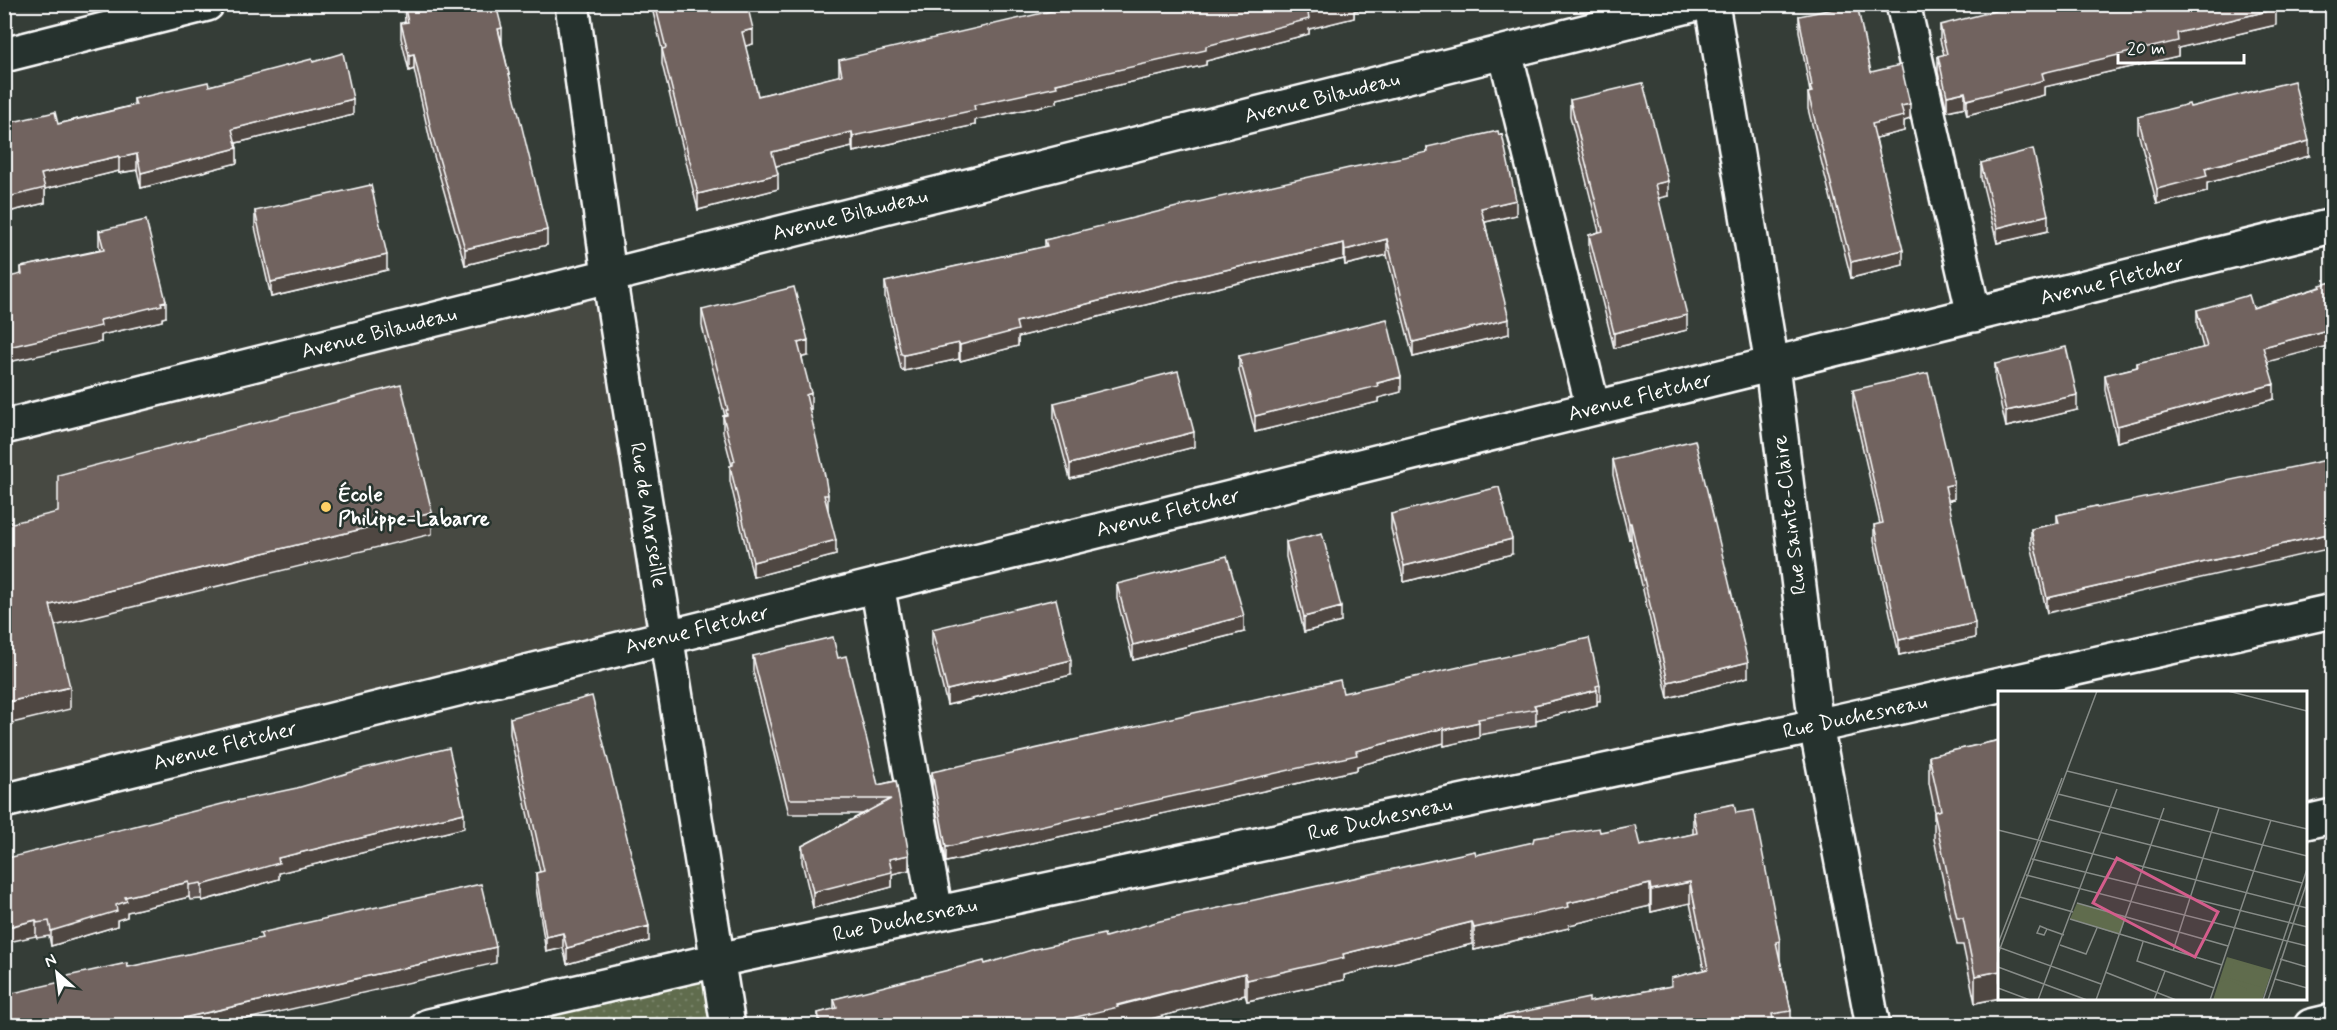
<svg xmlns="http://www.w3.org/2000/svg" width="2337" height="1030" viewBox="0 0 2337 1030" font-family="Mynerve,sans-serif">
	<style>
		.built { fill: #474943 }
		.green { fill: url(#green-dots); stroke: #b0b6a6; stroke-width: 1.5 }
		.lines { fill: none; stroke-linecap: round; stroke-linejoin: round }
		.minor-casing { stroke: #fff; stroke-width: 38 }
		.minor { stroke: #26332d; stroke-width: 33 }
		.wall { fill: #615652; stroke: #fff; stroke-width: 1.5 }
		.shaded-wall { fill: #4f4642; stroke: #fff; stroke-width: 1.5 }
		.building { fill: #71645f; stroke: #fff; stroke-width: 1.5 }
		.poi-dot { fill: #ffd166; stroke: #26332d; stroke-width: 2 }
		.labels { text-anchor: middle; dominant-baseline: central; stroke-width: 5; stroke-linejoin: round; paint-order: stroke }
		.street-label { font-size: 21px; fill: #fff; stroke: #26332d }
		.poi-label { font-size: 21px; font-weight: bold; fill: #fff; stroke: #26332d; text-anchor: start }
		.inset-road { fill: none; stroke: #868b87; stroke-width: 1.5 }
		.view { fill: #d45d8c; fill-opacity: 0.15; stroke: #d45d8c; stroke-width: 3 }
		.inset-edge { fill: none; stroke: #fff; stroke-width: 3 }
	</style>
	<defs>
		<pattern id="green-dots" width="8" height="8" patternUnits="userSpaceOnUse" patternTransform="scale(1.5)"><rect width="8" height="8" fill="#606c4d"/><path d="M2 2h.1M6 6h.1" fill="none" stroke="#788268" stroke-width="1.8" stroke-linecap="round"/></pattern>
	</defs>
	<rect width="100%" height="100%" fill="#353d37"/>
	<filter id="ink" filterUnits="userSpaceOnUse"><feTurbulence type="fractalNoise" baseFrequency=".0167" numOctaves="2"/><feDisplacementMap in="SourceGraphic" scale="12" xChannelSelector="R" yChannelSelector="G"/><feConvolveMatrix kernelMatrix="1 2 1 2 8 2 1 2 1" color-interpolation-filters="sRGB"/></filter>
	<g filter="url(#ink)">
		<path class="built" d="M609 275 668 637 5 800 4 426Z"/>
		<path class="green" d="M718 960 728 1026H428Z"/>
		<g class="lines">
			<defs>
				<path id="minor" d="M572 4 609 275 728 1026
					M1712 4 1772 365 1816 726 1873 1026
					M1903 4 1974 315
					M1505 52 1593 408
					M4 55 207 4
					M4 427 1696 4
					M877 585 936 913
					M4 801 2332 226
					M2306 822 2332 816
					M428 1026 718 960 1816 726 2332 611
					M2311 1026 2332 1021"/>
			</defs>
			<use href="#minor" class="minor-casing"/>
			<use href="#minor" class="minor"/>
		</g>
		<path class="wall" d="M404 4 502 43 547 245 465 265 432 149 414 69 409 71 401 38V23L405 22Z
			M651 4H747L753 44 745 46 758 96 839 76V60L1354 11V18L1309 29V34L1206 61V65L1057 99V103L975 120V125L853 152 852 147 776 166 778 189 698 210 662 64V49Z
			M1799 16 1871 72 1910 119 1904 121V131L1876 138 1903 265 1851 278 1808 109V93H1810V92L1799 31Z
			M1940 25H2276L2178 48V56L2044 87V95L1967 115 1965 107 1947 111 1938 72V56L1944 55 1940 40Z
			M313 62 353 115 236 143 237 163 141 188 137 170 119 173V171L45 189V203L4 213 58 124 134 105V99L209 86Z
			M1570 100 1668 196 1658 198 1687 330 1614 348 1589 250V235L1599 232 1570 116Z
			M2190 107 2309 156 2207 183V192L2157 204 2138 132V117Z
			M1427 147 1516 215 1485 222 1509 334 1413 357 1387 255 1345 265 1344 259 1181 296 1018 337V346L960 361 959 359 904 371 901 369 885 297V282L1045 247V240L1427 153Z
			M1981 163 2048 231 1997 243 1981 178Z
			M255 211 387 270 271 297 255 227Z
			M99 231 166 317 162 318V321L101 335V342L21 274V267L100 250 99 246Z
			M2332 282V349L2331 345 2267 361 2274 399 2117 442 2105 390V375L2137 367V363L2203 348 2197 325V310L2253 308 2320 287Z
			M702 310 808 356 802 357 811 409H809L828 495V510L836 555 753 577 730 481V466H732L723 432V416H725L702 326Z
			M1239 356 1401 392 1378 398V402L1255 432 1239 371Z
			M1995 364 2077 410 2006 427 1995 380Z
			M1853 390 1954 499 1948 501 1975 638 1899 655 1874 540V525L1880 524 1853 406Z
			M1054 403 1194 447 1070 479 1054 419Z
			M1613 460 1748 677 1668 698 1631 538 1629 539 1613 475Z
			M2096 506 2047 613 2031 545V529L2057 523V515Z
			M1391 514 1512 554 1404 582 1391 529Z
			M1286 542 1341 622 1304 632 1286 557Z
			M1117 584 1244 632 1133 660 1117 599Z
			M932 629 1071 675 947 705 932 645Z
			M753 656 838 658 878 785 896 781 909 870 892 874V887L813 908 802 862V846L863 814H789L753 671Z
			M1600 685V701H1597V705L1536 720V725L1479 735V738L1444 746V743L1357 766V770L946 862 932 787V772L1343 693Z
			M510 718 649 941 567 964 563 948 546 952 536 888V873L540 872 510 734Z
			M2000 740V998L1975 1003 1963 945H1957L1934 839V812H1935L1929 783V756Z
			M1693 812 1736 813 1780 941V960L1791 1011V1026H1473L1493 1021V1018L1589 1002 1671 986V978L1704 970 1690 903 1651 912 1650 906 1569 925V928L1474 950 1472 944 1344 975V980L1247 1001 1245 995 1123 1026H818V1013L834 1009V999L985 964 1476 855 1600 832 1640 846 1693 834Z
			M464 828 279 873V879L217 897 202 901 201 899 190 900 189 897 127 912V917L117 920V926L51 946 49 936 37 938 4 859Z"/>
		<path class="shaded-wall" d="M1347 4H1385L1354 11V18L1309 29V34L1206 61V65L1057 99V103L975 120V125L853 152V136L1206 46 1308 13Z
			M2276 9V25L2178 48V56L2044 87V95L1967 115V100L2042 73 2177 33Z
			M502 28V43L498 29Z
			M753 29V44L742 47V32Z
			M414 54V69L409 71V55Z
			M1965 92V107L1947 111V96Z
			M353 99V115L232 144V129Z
			M1910 104V119L1904 121V131L1872 139V124L1901 106Z
			M852 132V147L772 167V152Z
			M2309 141V156L2207 183V192L2157 204V189L2205 168Z
			M237 148V163L141 188V173Z
			M137 154V170L119 173V158Z
			M119 156V171L45 189V203L4 213V198L41 174Z
			M778 174V189L698 210V194Z
			M1668 181V196L1655 199V184Z
			M1516 200V215L1481 223V208Z
			M2048 215V231L1997 243V228Z
			M547 230V245L465 265V249Z
			M1387 239V255L1345 265V250Z
			M1344 243V259L1181 296 1018 337V346L960 361V345L1016 322 1181 280Z
			M1903 250V265L1851 278V262Z
			M387 255V270L271 297V282Z
			M166 301V317L162 318V321L101 335V342L4 363V348Z
			M1687 315V330L1614 348V333Z
			M1509 319V334L1413 357V342Z
			M2331 329V345L2263 363V347Z
			M808 340V356L798 358V343Z
			M959 343V359L904 371V355Z
			M1401 377V392L1378 398V402L1255 432V416Z
			M2274 384V399L2117 442V426Z
			M811 393V409L806 410V395Z
			M2077 395V410L2006 427V411Z
			M1194 432V447L1070 479V464Z
			M1954 484V499L1945 501V486Z
			M432 512V534L50 627V605Z
			M1629 523H1631V538L1629 539Z
			M2332 533V548L2047 613V598Z
			M1512 539V554L1404 582V566Z
			M836 540V555L753 577V562Z
			M1341 607V622L1304 632V617Z
			M1244 616V632L1133 660V645Z
			M1975 623V638L1899 655V640Z
			M1071 660V675L947 705V690Z
			M1748 662V677L1668 698V682Z
			M70 687V709L4 725V703Z
			M1597 690V705L1536 720V709L1534 705Z
			M1479 722V738L1444 746V730Z
			M1444 728V743L1357 766V770L946 862V847L1356 751Z
			M464 813V828L279 873V879L202 901V885L278 858Z
			M909 855V870L892 874V887L813 908V892L889 859Z
			M189 882V897L127 912V917L117 920V926L51 946V931L125 897Z
			M1690 882V903L1651 912V890Z
			M1650 884V906L1569 925V928L1474 950V928L1568 903Z
			M36 920V936L4 943V928Z
			M1472 922V944L1344 975V980L1247 1001V980L1343 954Z
			M649 926V941L567 964V948Z
			M563 933V948L546 952V937Z
			M496 947V963L216 1026H148Z
			M2000 971V998L1975 1003V976Z
			M1245 973V995L1123 1026H1039Z"/>
		<path class="building" d="M404 4 496 5 502 28 498 29 547 230 465 249 432 134 414 54 409 55 401 23 408 22Z
			M655 4H747L753 29 742 32 758 96 842 75 839 60 1081 4H1347L1308 13 1309 19 1206 46V50L1056 84 1057 87 974 105 975 110 853 136 852 132 772 152 778 174 698 194 662 49 666 48Z
			M1857 4 1871 72 1901 65 1910 104 1901 106 1904 116 1872 124 1903 250 1851 262 1808 93 1812 92 1810 87 1812 86 1799 16Z
			M2022 4H2275L2276 9 2177 33 2178 41 2042 73 2044 80 1967 100 1965 92 1947 96 1938 56 1947 54 1940 25Z
			M343 53 353 99 232 129 237 148 141 173 137 154 119 158V156L41 174 45 188 4 198V124L55 112 58 124 136 105 134 99 208 82 209 86 312 59 313 62Z
			M2294 81 2309 141 2205 168 2207 176 2157 189 2138 117 2189 104 2190 107Z
			M1643 83 1668 181 1655 184 1687 315 1614 333 1589 235 1603 231 1570 100Z
			M1498 131 1499 135 1502 134 1516 200 1481 208 1509 319 1413 342 1387 239 1345 250 1344 243 1181 280 1016 322 1018 330 960 345 959 343 904 355 901 354 885 282 1047 246 1045 240 1185 205 1349 168 1428 152 1427 147Z
			M2033 149 2048 215 1997 228 1981 163Z
			M371 185 387 255 271 282 255 211Z
			M146 220 166 301 161 302 162 305 100 320 101 326 4 348V278L22 274 21 267 104 250 99 231Z
			M2332 282V334L2331 329 2263 347 2274 384 2117 426 2105 375 2138 367 2137 363 2207 347 2197 310 2249 295 2253 308 2321 287 2320 285Z
			M794 287 808 340 798 343 811 393 806 395 825 476 828 495H824L836 540 753 562 730 466 733 465V462L735 461 723 416 727 415 726 410H728L702 310Z
			M1387 319 1401 377 1377 383 1378 386 1255 416 1239 356Z
			M2066 347 2077 395 2006 411 1995 364Z
			M1178 371 1194 432 1070 464 1054 403Z
			M1928 373 1954 484 1945 486 1975 623 1899 640 1874 525 1883 523 1853 390Z
			M401 385 432 512 50 605 70 687 4 703V525L58 512V475Z
			M1695 440 1748 662 1668 682 1631 523H1629L1613 460Z
			M2332 459V533L2047 598 2031 529 2059 523 2057 515 2096 506 2097 508Z
			M1499 487 1512 539 1404 566 1391 514Z
			M1322 533 1341 607 1304 617 1286 542Z
			M1227 556 1244 616 1133 645 1117 584Z
			M1056 599 1071 660 947 690 932 629Z
			M833 637 838 658 846 656 878 785 896 781 909 855 889 859 892 872 813 892 802 846 891 799H789L753 656Z
			M1589 638 1600 685 1596 686 1597 690 1534 705 1536 709 1478 719 1479 722 1444 730V728L1356 751 1357 755 946 847 932 772 1340 680 1343 693Z
			M592 696 649 926 567 948 563 933 546 937 536 873 544 871 510 718Z
			M2000 740V971L1975 976 1963 918H1957L1934 812 1941 810 1929 756Z
			M449 748 464 813 278 858 279 863 217 881 202 885 201 883 190 885 189 882 125 897 127 901 116 905 117 911 51 931 49 921 37 923 36 920 4 928V859L226 803 297 788 365 768Z
			M1734 804 1736 813 1754 810 1780 941 1776 942 1791 1011 1772 1014 1774 1024 1769 1026H1473L1494 1021 1493 1018 1589 998V1002L1672 986 1671 978 1708 969 1690 882 1651 890 1650 884 1568 903 1569 907 1474 928 1472 922 1343 954 1344 958 1247 980 1245 973 1117 1005 1118 1007 1039 1026H1020V1025L1016 1026H821L818 1013 837 1008 834 999 984 961 985 964 1035 949 1104 934 1105 937 1160 921 1475 851 1476 855 1533 842 1534 838 1599 828 1600 832 1635 825 1640 846 1697 833 1693 812Z
			M481 884 496 947 148 1026H4V995L65 981 63 977 127 963 128 967 262 938 260 933Z"/>
	</g>
	<circle class="poi-dot" cx="326" cy="507" r="6"/>
	<g class="labels">
		<g class="street-label">
			<text transform="translate(1322 98) rotate(-14)">Avenue Bilaudeau</text>
			<text transform="translate(850 215) rotate(-14)">Avenue Bilaudeau</text>
			<text transform="translate(2112 281) rotate(-14)">Avenue Fletcher</text>
			<text transform="translate(379 333) rotate(-14)">Avenue Bilaudeau</text>
			<text transform="translate(1640 397) rotate(-14)">Avenue Fletcher</text>
			<text transform="translate(1168 513) rotate(-14)">Avenue Fletcher</text>
			<text transform="translate(648 515) rotate(81)">Rue de Marseille</text>
			<text transform="translate(1790 515) rotate(-97)">Rue Sainte-Claire</text>
			<text transform="translate(697 630) rotate(-14)">Avenue Fletcher</text>
			<text transform="translate(1855 717) rotate(-12)">Rue Duchesneau</text>
			<text transform="translate(225 746) rotate(-14)">Avenue Fletcher</text>
			<text transform="translate(1380 819) rotate(-12)">Rue Duchesneau</text>
			<text transform="translate(905 920) rotate(-12)">Rue Duchesneau</text>
		</g>
		<g class="poi-label">
			<text x="338" y="495">École<tspan x="338" dy="24">Philippe-Labarre</tspan></text>
		</g>
	</g>
	<g transform="translate(1998 691)">
		<rect width="309" height="309" fill="#353d37"/>
		<path d="M79 212 128 226 122 244 72 228ZM229 266 274 279 264 309H215Z" fill="#606c4d"/>
		<path d="M236 270 268 280 263 296 231 287ZM229 288 249 298 244 309H220L222 291Z" fill="#606c4d"/>
		<path class="inset-road" d="M230 0 309 20M69 80 309 138M60 103 309 165M49 128 304 192M0 139 309 217M34 168 309 236M28 184 309 255M22 206 75 221M79 212 230 255M72 228 224 274M49 238 46 244 39 242 42 235 49 238 66 244M145 251 139 270 216 297M0 253 64 87M62 254 88 263 99 237M0 256 103 293M175 260 221 117M0 263 99 0M282 268 309 276M0 276 89 309M107 281 178 309M277 288 309 297M0 297 32 309M40 309 119 98M98 309 166 117M156 309 167 280M212 309 273 129M265 309 309 178M270 309 309 191"/>
		<path class="view" d="M119 167 220 221 197 266 95 212Z"/>
		<rect width="309" height="309" class="inset-edge"/>
	</g>
	<rect width="2337" height="1030" fill="none" stroke="#26332d" stroke-width="24"/>
	<rect x="12" y="12" width="2313" height="1006" fill="none" stroke="#fff" stroke-width="2" filter="url(#ink)"/>
	<g transform="translate(57 973) rotate(332)" stroke="#26332d" stroke-width="4.5" paint-order="stroke">
	<path d="M0-4.5L10 22L0 15L-10 22Z" fill="#ffffff"/>
	<text y="-9" font-size="16" font-weight="bold" text-anchor="middle" fill="#ffffff">N</text>
	</g>
	<path d="M2118 54v9h126v-9" fill="none" stroke="#ffffff" stroke-width="3"/>
	<text x="2127" y="54" font-size="18" fill="#ffffff" stroke="#26332d" stroke-width="4.5" paint-order="stroke">20 m</text>
</svg>
